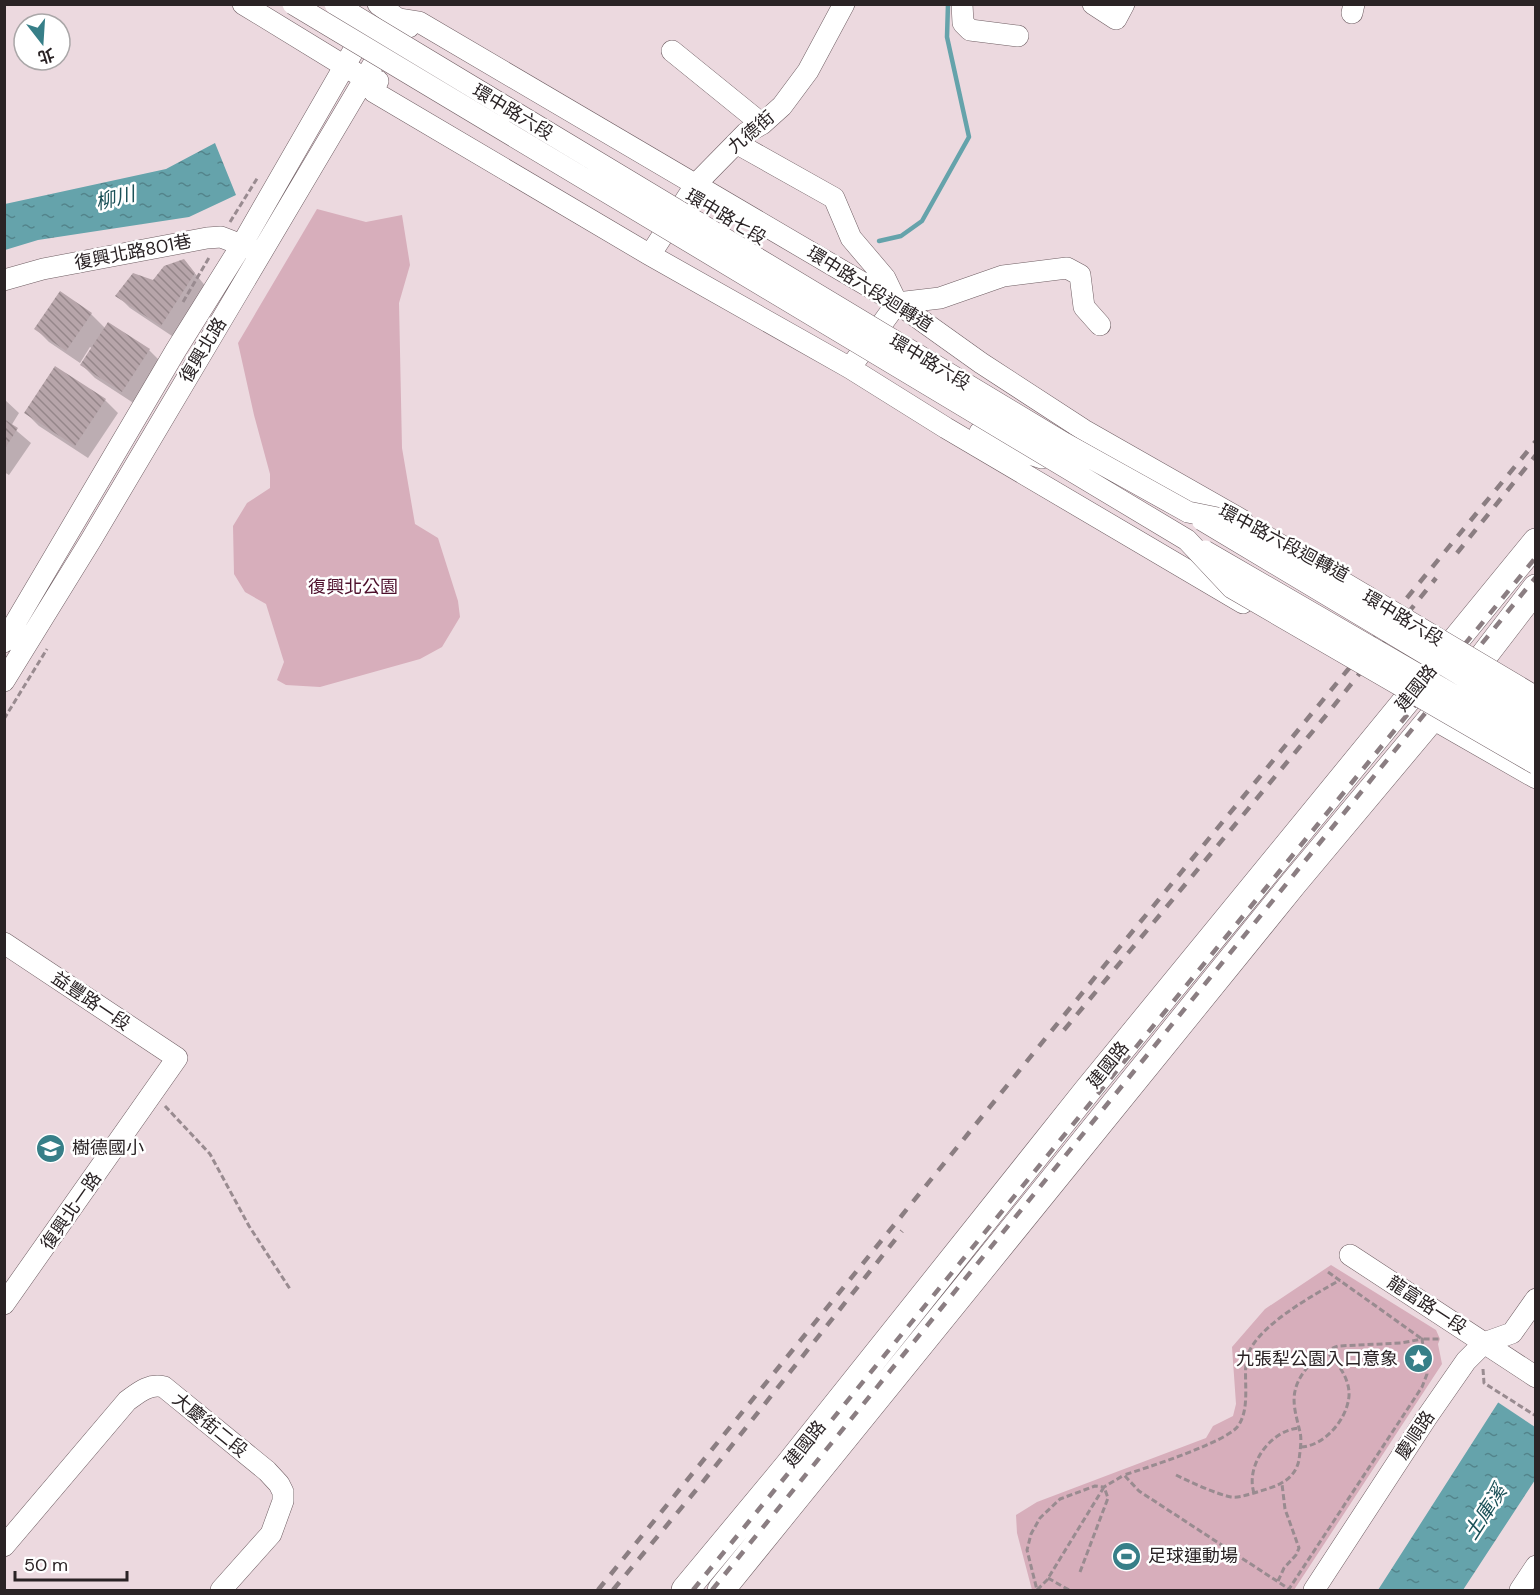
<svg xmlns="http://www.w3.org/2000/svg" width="1540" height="1595" viewBox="0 0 1540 1595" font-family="'DM Sans','Noto Sans TC',sans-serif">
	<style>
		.green { fill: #d7aebb }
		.water { fill: url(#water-ripples) }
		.pier { fill: #ecd9df }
		.shadow { fill: #0003 }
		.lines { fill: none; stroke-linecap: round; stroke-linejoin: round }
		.stream { stroke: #65a3ab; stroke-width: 4.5 }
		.building { fill: url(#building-back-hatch) }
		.minor-casing { stroke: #6f5e63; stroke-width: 22 }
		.major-casing { stroke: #6f5e63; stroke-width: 28 }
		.path { stroke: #998b90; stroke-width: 3; stroke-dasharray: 6 3; stroke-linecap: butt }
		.minor { stroke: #fff; stroke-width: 21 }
		.major { stroke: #fff; stroke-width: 27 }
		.rail { stroke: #8b7e82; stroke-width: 4.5; stroke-dasharray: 10 10; stroke-linecap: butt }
		.minor-bridge-casing { stroke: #6f5e63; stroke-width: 22; stroke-linecap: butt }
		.minor-bridge { stroke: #fff; stroke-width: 21 }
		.labels { text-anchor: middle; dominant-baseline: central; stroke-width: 5; stroke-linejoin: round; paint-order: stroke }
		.street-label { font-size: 18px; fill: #2a2325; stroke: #fff }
		.park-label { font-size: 18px; fill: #4e102c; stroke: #fff }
		.poi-label { font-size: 18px; fill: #2a2325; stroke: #fff; text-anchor: start }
		.water-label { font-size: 20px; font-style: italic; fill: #1b5158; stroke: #fff }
	</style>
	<defs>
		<pattern id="water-ripples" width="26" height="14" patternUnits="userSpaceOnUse" patternTransform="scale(1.5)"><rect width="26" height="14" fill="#65a3ab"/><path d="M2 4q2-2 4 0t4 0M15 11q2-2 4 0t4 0" fill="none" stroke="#53848b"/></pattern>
		<pattern id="building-back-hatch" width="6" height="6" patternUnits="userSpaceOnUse" patternTransform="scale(1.5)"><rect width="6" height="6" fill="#b7a5aa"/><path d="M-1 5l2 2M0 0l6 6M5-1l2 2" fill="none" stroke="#95868a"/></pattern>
	</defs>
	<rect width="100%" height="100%" fill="#ecd9df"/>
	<path class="green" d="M317 209 366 222 402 215 410 265 399 303 402 448 415 524 438 538 458 601 460 617 442 647 420 659 320 687 286 685 277 680 284 662 266 604 245 592 234 574 233 526 247 503 270 488V474L254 415 238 343Z
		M1331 1265 1436 1330 1440 1339 1438 1344 1442 1364 1294 1590H1032L1017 1533 1016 1515 1037 1502 1206 1438 1213 1426 1233 1416 1236 1404 1232 1347 1265 1309Z"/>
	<path class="water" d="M215 143 236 195 189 217 38 240 5 250V204L166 169Z
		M1535 1345V1480L1463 1590H1378Z"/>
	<path class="pier" d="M1535 1342H1536L1535 1427 1496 1401Z"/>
	<path class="shadow" d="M184 260 207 288 175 338 130 308 117 295 153 282Z
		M91 314 106 329 149 350 162 363 135 404 95 378 82 365 93 349 90 347 80 363 49 342 36 329Z
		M4 399 19 413 11 426 31 443 9 475 4 472Z
		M105 400 118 413 88 458 39 426 26 413Z"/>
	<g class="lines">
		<path class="stream" d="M879 241 901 236 922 221 969 137 947 37 948 4"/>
	</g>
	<path class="building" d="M184 259 195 273 161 326 115 296 133 273 153 280 164 266Z
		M60 291 92 313 66 351 34 329Z
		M108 322 150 349 122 392 80 365Z
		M55 366 106 399 75 446 24 413Z
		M4 419 18 428 4 450Z"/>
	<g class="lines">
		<defs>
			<path id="minor" d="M243 4 364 78 378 81
				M378 4 409 27
				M962 4 963 23 970 30 1018 36
				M1093 4 1116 19 1124 4
				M1352 13 1354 4
				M672 51 762 124
				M364 78 374 92 650 255 850 368 946 428 1243 603
				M736 143 834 198 851 238 885 278 897 303
				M650 255 696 184 746 133 762 124 782 106 808 71 844 4
				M4 280 43 269 207 238 221 237 252 249
				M850 368 897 303 940 298 1003 276 1067 268 1080 275 1084 307 1100 325
				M980 432 1003 445 1042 458
				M4 642 176 350 241 246 367 27
				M4 681 91 540 400 19 419 22 897 303 981 363 1084 430 1242 520
				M1431 718 1536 778
				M4 943 177 1058 4 1304
				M1350 1255 1536 1377
				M4 1546 127 1401C138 1393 149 1383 164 1387L267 1471 279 1484 283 1492V1501L271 1534 221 1590
				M1314 1590 1427 1417 1466 1361 1484 1343 1512 1333 1536 1299
				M1520 1590 1536 1566"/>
			<path id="major" d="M685 1590 788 1466 1087 1091 1536 542
				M721 1590 1293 884 1483 657 1536 588"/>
		</defs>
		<use href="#minor" class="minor-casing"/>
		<use href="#major" class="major-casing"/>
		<path class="path" d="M230 222 258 177
			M183 302 210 256
			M4 719 47 649
			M165 1106 210 1154 249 1226 290 1289
			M1328 1272 1422 1339H1440
			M1483 1369 1484 1383 1536 1416
			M1301 1447C1324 1446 1347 1420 1349 1396 1350 1379 1338 1363 1326 1351
			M1176 1475C1190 1482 1216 1494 1231 1497 1239 1498 1246 1495 1254 1493 1273 1487 1294 1483 1299 1460 1300 1451 1302 1440 1300 1432 1297 1419 1292 1404 1295 1391 1299 1371 1320 1352 1338 1346L1401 1343 1422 1339 1427 1374 1422 1387 1289 1589 1139 1491 1124 1475C1146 1468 1227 1442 1238 1426 1250 1409 1244 1383 1246 1363 1248 1330 1314 1295 1340 1280
			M1104 1487 1047 1580 1037 1590 1027 1550 1031 1534 1040 1518 1060 1499 1095 1486 1104 1487 1124 1475
			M1254 1493C1245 1465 1271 1430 1299 1428
			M1080 1572 1108 1498 1104 1487
			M1048 1578 1069 1590
			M1278 1581 1284 1568 1296 1555 1299 1548 1285 1509 1282 1484"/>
		<use href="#minor" class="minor"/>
		<use href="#major" class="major"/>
		<path class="rail" d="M1457 553 1536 455
			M1064 1030 1328 713 1436 578
			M598 1590 1109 960 1536 441
			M613 1590 702 1483 902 1231
			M693 1590 1536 557
			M712 1590 1536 577"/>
		<defs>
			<path id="minor-bridge" d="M293 4 1187 540 1232 588 1536 764
				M335 4 1064 443 1188 512 1232 521 1262 534 1536 697
				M1202 520 1536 720
				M1205 551 1536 743"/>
		</defs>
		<use href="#minor-bridge" class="minor-bridge-casing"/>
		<use href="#minor-bridge" class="minor-bridge"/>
	</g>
	<defs>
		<symbol id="school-disc" viewBox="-11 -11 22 22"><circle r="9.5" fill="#377f88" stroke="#fff"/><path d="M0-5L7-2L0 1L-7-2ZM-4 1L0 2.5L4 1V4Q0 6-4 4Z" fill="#fff"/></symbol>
		<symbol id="sight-disc" viewBox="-11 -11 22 22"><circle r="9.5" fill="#377f88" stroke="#fff"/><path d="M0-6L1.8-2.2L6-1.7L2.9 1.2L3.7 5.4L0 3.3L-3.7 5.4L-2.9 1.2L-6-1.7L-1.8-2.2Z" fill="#fff"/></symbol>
		<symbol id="stadium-disc" viewBox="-11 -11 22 22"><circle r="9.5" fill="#377f88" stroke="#fff"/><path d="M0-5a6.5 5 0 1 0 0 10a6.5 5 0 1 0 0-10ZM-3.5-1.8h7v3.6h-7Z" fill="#fff"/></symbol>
	</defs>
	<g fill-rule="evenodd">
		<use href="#school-disc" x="34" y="1132" width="33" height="33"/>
		<use href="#sight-disc" x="1402" y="1342" width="33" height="33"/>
		<use href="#stadium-disc" x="1110" y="1540" width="33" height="33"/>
	</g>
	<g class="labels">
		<g class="street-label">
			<text transform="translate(513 112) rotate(31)">環中路六段</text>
			<text transform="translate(751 132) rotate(-40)">九德街</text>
			<text transform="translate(726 217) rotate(31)">環中路七段</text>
			<text transform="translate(133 252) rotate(-11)">復興北路801巷</text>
			<text transform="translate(870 289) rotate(32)">環中路六段迴轉道</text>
			<text transform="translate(203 350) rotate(-59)">復興北路</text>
			<text transform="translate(930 362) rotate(31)">環中路六段</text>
			<text transform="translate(1284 543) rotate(28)">環中路六段迴轉道</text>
			<text transform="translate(1403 618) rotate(31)">環中路六段</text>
			<text transform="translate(1416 688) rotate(-51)">建國路</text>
			<text transform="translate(91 1001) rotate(34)">益豐路一段</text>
			<text transform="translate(1108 1065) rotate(-51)">建國路</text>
			<text transform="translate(71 1211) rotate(-55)">復興北一路</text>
			<text transform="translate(1427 1305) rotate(33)">龍富路一段</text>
			<text transform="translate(210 1425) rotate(39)">大慶街二段</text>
			<text transform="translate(1415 1435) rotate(-56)">慶順路</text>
			<text transform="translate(805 1444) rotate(-51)">建國路</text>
		</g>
		<g class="park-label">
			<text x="353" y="587">復興北公園</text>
		</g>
		<g class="poi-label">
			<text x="72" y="1148">樹德國小</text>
			<text x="1398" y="1359" text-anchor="end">九張犁公園入口意象</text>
			<text x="1148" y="1556">足球運動場</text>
		</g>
		<g class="water-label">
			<text transform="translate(115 198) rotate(-14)">柳川</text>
			<text transform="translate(1485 1512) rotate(-57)">土庫溪</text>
		</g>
	</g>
	<rect width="1540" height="1595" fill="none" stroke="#2a2325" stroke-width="12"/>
	<g transform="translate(42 42) rotate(163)"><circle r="28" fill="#ffffff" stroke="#aaa7a8" stroke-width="1.5"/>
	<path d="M0-4.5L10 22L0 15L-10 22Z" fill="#377f88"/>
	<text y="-9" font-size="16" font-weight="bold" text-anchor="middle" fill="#2a2325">北</text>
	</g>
	<path d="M15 1571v9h112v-9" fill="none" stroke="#2a2325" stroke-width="3"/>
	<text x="24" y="1571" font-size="18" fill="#2a2325" stroke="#ffffff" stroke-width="4.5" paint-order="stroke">50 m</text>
</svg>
